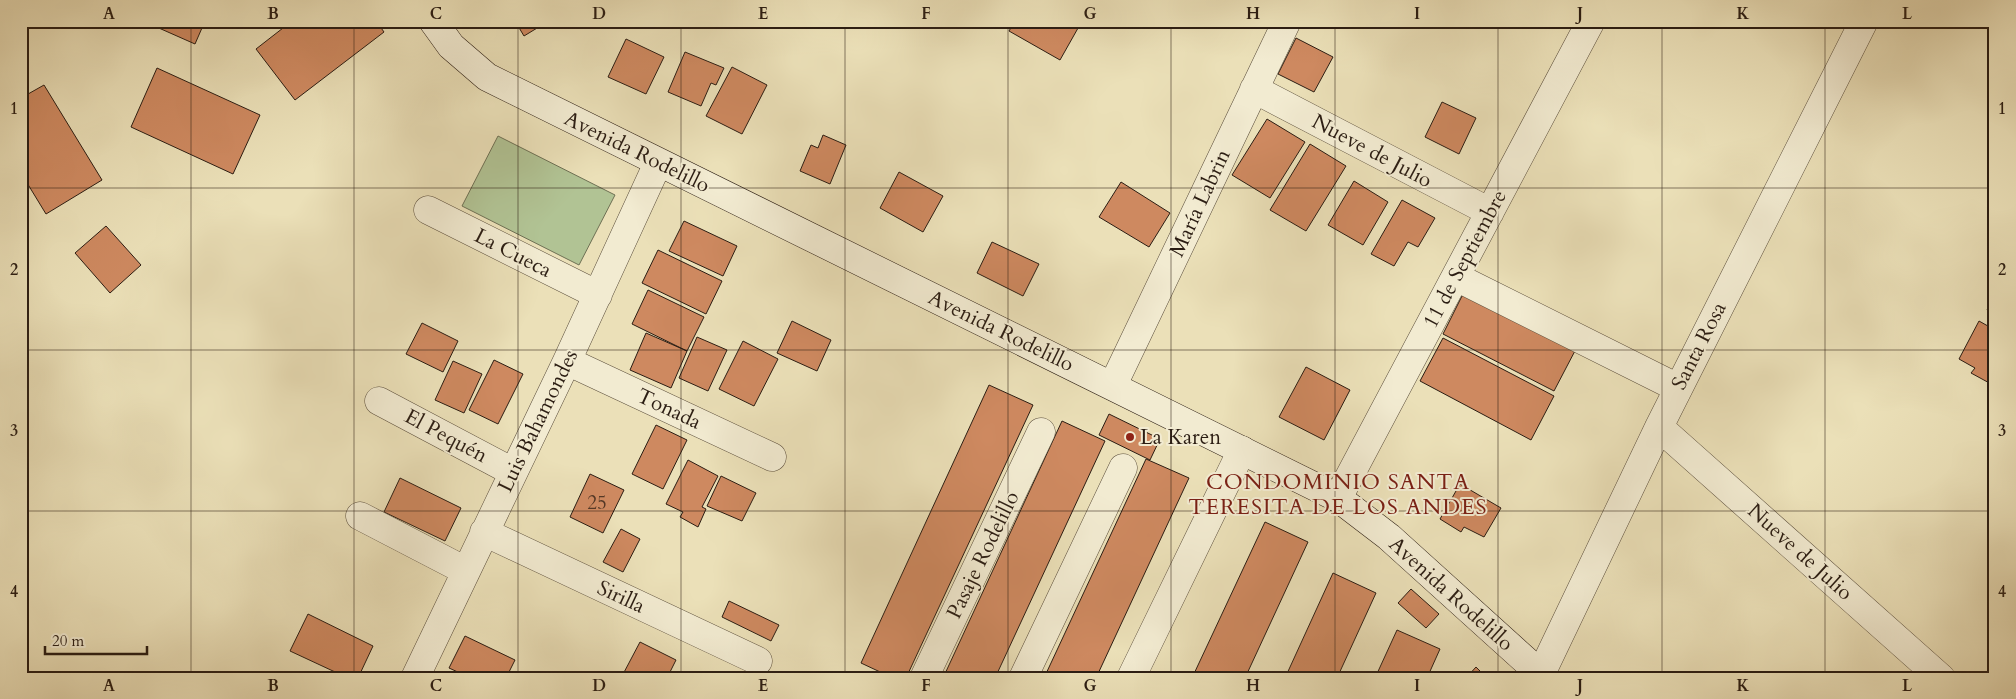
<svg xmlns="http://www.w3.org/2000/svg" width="2016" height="699" viewBox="0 0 2016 699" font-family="Cardo,serif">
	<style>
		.green { fill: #b1c394; stroke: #6e7054 }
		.building { fill: #ce8960; stroke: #2b1d13 }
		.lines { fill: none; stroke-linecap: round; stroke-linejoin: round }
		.street-casing { stroke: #5b4e3c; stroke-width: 29 }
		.secondary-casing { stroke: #2b1d13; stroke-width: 29 }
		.street { stroke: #f2ebd1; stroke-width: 28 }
		.secondary { stroke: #f2ebd1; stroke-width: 28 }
		.grid { fill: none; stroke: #2b1d13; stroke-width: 1; stroke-opacity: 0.55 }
		.poi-dot { fill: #8f2418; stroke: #f2ebd1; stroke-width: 2 }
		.labels { text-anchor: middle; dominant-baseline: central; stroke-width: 4; stroke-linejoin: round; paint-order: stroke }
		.number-label { font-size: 19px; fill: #543826 }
		.street-label { font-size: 21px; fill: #2b1d13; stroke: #f2ebd1 }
		.poi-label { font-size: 21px; fill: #2b1d13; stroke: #f2ebd1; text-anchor: start }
		.neighbourhood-label { font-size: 22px; letter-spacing: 1px; fill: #7a1f14; stroke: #f2ebd1 }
		.neatline { fill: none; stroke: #2b1d13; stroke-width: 2 }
		.grid-label { font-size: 16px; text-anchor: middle; font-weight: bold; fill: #2b1d13 }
	</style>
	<rect width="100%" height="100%" fill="#ebe0b8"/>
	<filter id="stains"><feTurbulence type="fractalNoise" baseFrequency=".004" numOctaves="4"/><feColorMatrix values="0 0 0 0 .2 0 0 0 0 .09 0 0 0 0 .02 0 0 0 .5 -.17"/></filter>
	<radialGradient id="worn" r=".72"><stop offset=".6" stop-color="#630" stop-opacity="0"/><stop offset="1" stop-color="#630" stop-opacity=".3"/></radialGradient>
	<path class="green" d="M498 136 615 195 579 265 462 206Z"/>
	<path class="building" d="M143 21H205L195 44Z
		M292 21H376L384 32 295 100 256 49Z
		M515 21H547V22L524 36Z
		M1015 21H1082L1060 60 1009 31Z
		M1381 21H1397L1394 27Z
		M1296 38 1333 57 1314 92 1278 74Z
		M626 39 664 57 646 94 608 77Z
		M685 52 724 68 716 85 711 83 701 106 668 92Z
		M732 67 767 85 742 134 706 116Z
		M157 68 260 115 233 174 131 127Z
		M44 85 102 180 46 214 21 173V98Z
		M1442 102 1476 118 1459 154 1425 137Z
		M1267 119 1305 142 1270 198 1232 175Z
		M823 135 846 145 830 184 800 171 811 145 818 148Z
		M1310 144 1346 166 1306 231 1270 210Z
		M899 172 943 196 923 232 880 208Z
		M1354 181 1388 202 1363 245 1328 225Z
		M1121 182 1170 213 1149 247 1099 217Z
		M1402 200 1435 218 1418 247 1408 242 1394 266 1371 254Z
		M684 221 737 246 723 276 669 251Z
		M106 226 141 265 110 293 75 253Z
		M992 242 1039 264 1023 296 977 273Z
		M658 250 722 281 706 314 642 283Z
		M648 290 704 317 687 351 632 324Z
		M1465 290 1577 347 1554 391 1443 334Z
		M1995 295V313L1987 310Z
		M792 321 831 340 817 371 777 353Z
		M1979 321 1995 330V382L1993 385 1971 373 1975 368 1959 359Z
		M422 323 458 341 443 372 406 354Z
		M646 333 687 351 671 388 630 370Z
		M697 337 727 350 708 391 679 378Z
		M1443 338 1554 396 1531 440 1420 381Z
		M743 341 778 359 754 406 719 389Z
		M494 360 523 374 498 424 469 410Z
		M453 361 482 374 464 413 435 400Z
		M1306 367 1350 390 1324 440 1279 417Z
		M989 385 1033 405 906 678H893L861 663Z
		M1109 414 1160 439 1150 460 1099 435Z
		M1062 421 1105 441 995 678H943Z
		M656 425 687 440 663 489 632 474Z
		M1146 459 1189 478 1096 678H1044Z
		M688 460 718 476 702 507 706 509 698 527 680 517 683 512 666 504Z
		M590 474 624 490 603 533 570 517Z
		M721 476 756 493 742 521 707 506Z
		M400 478 461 508 445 541 384 512Z
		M1460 484 1501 508 1484 537 1464 527 1461 532 1440 519Z
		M1265 522 1308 542 1245 678H1192Z
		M621 529 640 539 623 572 603 562Z
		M1333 573 1376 593 1337 678H1285Z
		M1411 589 1439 614 1426 628 1398 603Z
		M729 601 779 625 771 641 722 617Z
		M308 614 373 646 358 678H348L290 651Z
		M1397 630 1440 649 1427 678H1375Z
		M465 636 515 660 506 678H471L449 668Z
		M640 642 676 660 667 678H621Z
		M1476 667 1487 678H1466Z"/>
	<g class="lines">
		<defs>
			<path id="street" d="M1254 89 1490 212
				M428 210 598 295
				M1456 277 1678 388
				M567 361 772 457
				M1113 385 1287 21
				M379 401 513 472
				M1659 427 1941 678
				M1338 498 1591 21
				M360 516 466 571
				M484 532 758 661
				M1541 674 1659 427 1864 21
				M415 678 567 361 658 163
				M924 678 1041 432
				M1023 678 1123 468
				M1131 678 1242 450"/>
			<path id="secondary" d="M433 21 451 46 487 77 1338 498 1389 537 1545 678"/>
		</defs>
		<use href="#street" class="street-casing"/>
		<use href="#secondary" class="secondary-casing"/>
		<use href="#street" class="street"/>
		<use href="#secondary" class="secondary"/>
	</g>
	<path class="grid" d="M191 21V678M354 21V678M518 21V678M681 21V678M845 21V678M1008 21V678M1171 21V678M1335 21V678M1498 21V678M1662 21V678M1825 21V678M21 188H1995M21 350H1995M21 511H1995"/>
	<circle class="poi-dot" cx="1130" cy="437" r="5"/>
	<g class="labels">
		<g class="number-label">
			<text x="597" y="503">25</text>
		</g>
		<g class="street-label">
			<text transform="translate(1372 151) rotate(28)">Nueve de Julio</text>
			<text transform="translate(637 152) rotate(26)">Avenida Rodelillo</text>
			<text transform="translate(1200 203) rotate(-65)">María Labrin</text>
			<text transform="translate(513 253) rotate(27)">La Cueca</text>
			<text transform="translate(1465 259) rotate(-62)">11 de Septiembre</text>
			<text transform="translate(1001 331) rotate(26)">Avenida Rodelillo</text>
			<text transform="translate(1699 346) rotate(-63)">Santa Rosa</text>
			<text transform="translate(669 409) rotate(25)">Tonada</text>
			<text transform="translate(538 421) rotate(-64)">Luis Bahamondes</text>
			<text transform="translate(446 436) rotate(28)">El Pequén</text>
			<text transform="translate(1800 552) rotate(42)">Nueve de Julio</text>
			<text transform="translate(983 555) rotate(-64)">Pasaje Rodelillo</text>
			<text transform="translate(1451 594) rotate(42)">Avenida Rodelillo</text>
			<text transform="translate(621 597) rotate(25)">Sirilla</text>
		</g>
		<g class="poi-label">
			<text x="1140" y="437">La Karen</text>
		</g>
		<g class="neighbourhood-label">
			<text x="1338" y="482">CONDOMINIO SANTA<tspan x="1338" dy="25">TERESITA DE LOS ANDES</tspan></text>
		</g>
	</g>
	<rect width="2016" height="699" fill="none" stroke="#ebe0b8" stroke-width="55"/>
	<path d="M45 646v8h102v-8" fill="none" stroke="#2b1d13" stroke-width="2.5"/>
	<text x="52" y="646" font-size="15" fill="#2b1d13" stroke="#f2ebd1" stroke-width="4" paint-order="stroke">20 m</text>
	<rect x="28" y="28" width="1960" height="644" class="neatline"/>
	<g class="grid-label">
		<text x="109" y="19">A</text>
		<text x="273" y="19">B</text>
		<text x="436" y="19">C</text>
		<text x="599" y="19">D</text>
		<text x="763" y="19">E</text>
		<text x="926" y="19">F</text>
		<text x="1090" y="19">G</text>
		<text x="1253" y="19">H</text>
		<text x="1417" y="19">I</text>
		<text x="1580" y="19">J</text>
		<text x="1743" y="19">K</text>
		<text x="1907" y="19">L</text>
		<text x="14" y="114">1</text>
		<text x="2002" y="114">1</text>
		<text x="14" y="275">2</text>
		<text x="2002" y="275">2</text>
		<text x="14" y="436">3</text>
		<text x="2002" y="436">3</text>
		<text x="14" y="597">4</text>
		<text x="2002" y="597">4</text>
		<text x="109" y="691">A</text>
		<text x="273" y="691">B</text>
		<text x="436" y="691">C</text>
		<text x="599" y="691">D</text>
		<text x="763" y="691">E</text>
		<text x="926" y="691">F</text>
		<text x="1090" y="691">G</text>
		<text x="1253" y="691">H</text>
		<text x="1417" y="691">I</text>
		<text x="1580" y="691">J</text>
		<text x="1743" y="691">K</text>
		<text x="1907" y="691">L</text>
	</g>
	<rect width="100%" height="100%" filter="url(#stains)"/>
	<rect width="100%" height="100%" fill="url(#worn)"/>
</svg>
